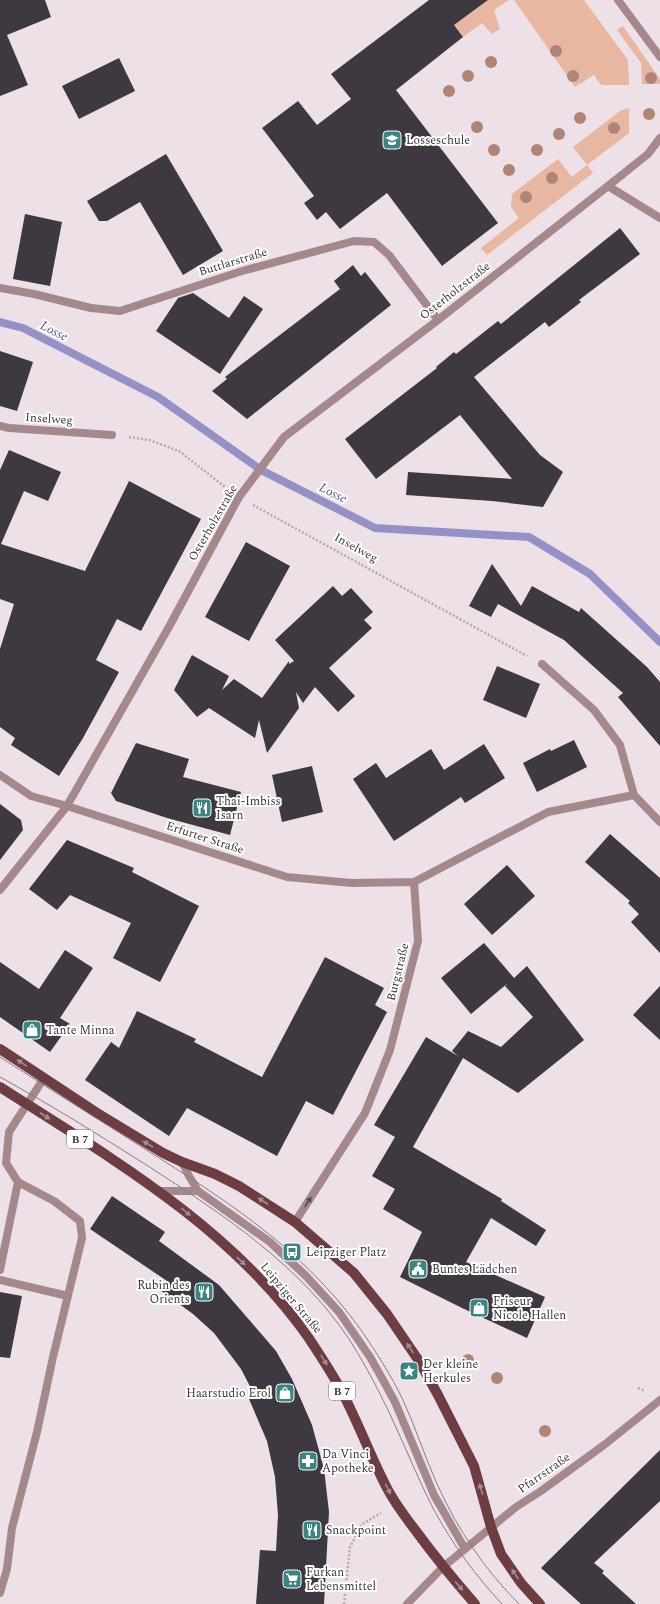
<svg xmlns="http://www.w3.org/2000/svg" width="660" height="1604" viewBox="0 0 660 1604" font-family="Spectral,serif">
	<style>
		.green { fill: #e7b7a2 }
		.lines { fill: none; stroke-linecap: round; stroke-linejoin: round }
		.stream { stroke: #9391c5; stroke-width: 8 }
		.building { fill: #3e3841 }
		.path { stroke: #b4a9ae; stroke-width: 2.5; stroke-dasharray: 2 2; stroke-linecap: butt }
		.service { stroke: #a5898a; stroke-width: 8 }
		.minor { stroke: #a5898a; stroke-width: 8 }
		.tertiary { stroke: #a5898a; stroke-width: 8 }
		.primary { stroke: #6c3e42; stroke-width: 10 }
		.tram { stroke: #877e82; stroke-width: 1 }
		.tree { fill: #b08575 }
		.oneway { fill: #a78b8e }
		.oneway2 { fill: #564b4d }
		.labels { text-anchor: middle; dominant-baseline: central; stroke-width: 4; stroke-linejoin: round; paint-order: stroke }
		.shield { fill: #fff; stroke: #767274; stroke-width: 1 }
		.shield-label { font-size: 11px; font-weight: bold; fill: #3c3639 }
		.poi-label { font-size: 12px; fill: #3c3639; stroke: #fff; text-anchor: start }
		.street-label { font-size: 12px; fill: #3c3639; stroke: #fff }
		.water-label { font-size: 13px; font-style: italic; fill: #534d90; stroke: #fff }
	</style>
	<rect width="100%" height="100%" fill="#ede0e6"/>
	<path class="green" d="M488 0H509L494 10 500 29 492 34 482 23 463 37 454 25Z
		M514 0H584L628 60 629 85H601L594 75 575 87Z
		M623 26 660 79V84H642L641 63 617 30Z
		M629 108V133L587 165 593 173 487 255 481 248 519 218 511 207 512 194 558 159 572 177 587 165 573 147 620 111Z"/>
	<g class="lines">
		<path class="stream" d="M0 322 23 328 158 397 261 470 375 528 529 537 590 574 660 642"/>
	</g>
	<path class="building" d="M0 0H45L51 17 7 35 28 85 0 96Z
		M429 0H488L454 25 463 37 396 90 498 223 442 266 387 193 340 229 326 212 317 220 304 203 314 196 262 128 298 101 317 125 351 99 331 74Z
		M119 58 135 91 79 119 62 86Z
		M166 154 223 251 183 275 140 202 107 221H99L87 201Z
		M25 214 62 222 50 286 13 279Z
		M620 228 640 254 579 300 581 302 549 327 545 322 474 377 540 455 563 472 543 507 492 501 406 495 408 472 512 479 460 415 376 479 345 439 437 368 436 367 454 352 456 354 498 321 501 324Z
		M353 265 361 276 365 272 391 305 247 419 212 391 227 379 225 377 340 289 334 281Z
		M193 293 229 318 244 296 263 309 220 374 156 331 178 298Z
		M0 351 33 362 17 411 0 406Z
		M9 450 61 472 48 501 24 491 1 544 85 571 129 481 201 519 141 631 117 619 96 660 119 672 83 738 59 776 11 745 15 738 0 727V649L14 604 0 599V470Z
		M246 542 290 566 249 641 205 617Z
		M492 564 521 606 532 586 579 612 581 608 647 667 660 682V746L618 697 623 693 564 640 498 604 491 617 469 606Z
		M333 586 342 596 351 588 373 612 364 620 372 628 329 668 355 696 338 712 315 687 303 703 296 692 299 708 267 753 259 720 255 738 209 708 197 717 174 690 192 655 229 676 222 690 234 679 262 698 289 661V664L294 661 275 640Z
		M497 666 540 684 526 718 483 700Z
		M574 740 587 767 537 792 523 763 550 749 551 751Z
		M136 743 189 759 183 777 241 792 230 835 167 818 116 801 111 793Z
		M484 744 505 778 465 803 461 797 394 841 353 779 376 763 386 778 431 749 444 770Z
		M312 766 323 812 282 822 272 775Z
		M0 804 21 820 23 830 0 860Z
		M610 834 660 878V953L631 922 639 914 628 903 630 901 585 862Z
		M67 840 134 868 132 872 199 906 160 982 113 958 131 923 70 895 57 910 29 889Z
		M507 865 535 896 492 935 464 904Z
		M484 943 514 978 527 966 584 1040 518 1093 463 1058 413 1147 502 1199 501 1201 546 1230 536 1246 491 1218 466 1262 545 1297 527 1338 462 1308 400 1277 422 1232 383 1209 395 1189 372 1176 395 1137 374 1125 426 1037 458 1056 452 1051 468 1031 501 1047 533 1017 505 986 508 983 471 1014 441 978Z
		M65 950 93 968 60 1018 70 1024 50 1052 0 1017V962L39 989Z
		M325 957 384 988 375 1005 387 1012 333 1115 306 1101 277 1156 187 1108 169 1136 85 1080 111 1042 119 1048 137 1011 196 1039 194 1042 262 1077Z
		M660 986V1040L633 1015Z
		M112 1196 165 1232 159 1241 219 1285 276 1351 292 1379 312 1425 324 1469 329 1512 324 1604H256L260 1550 276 1551 278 1515 275 1477 267 1441 249 1399 255 1396 241 1369 214 1333 193 1314 160 1290 167 1281 90 1229Z
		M0 1292 22 1296 10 1358 0 1357Z
		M660 1450V1501L594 1563 604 1571 602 1573 636 1604H581L541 1568Z"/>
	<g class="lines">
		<path class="path" d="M129 437 149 440 179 451 225 487
			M253 505 527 656
			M638 1388 645 1391
			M344 1604 350 1547 362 1524 381 1513"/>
		<path class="service" d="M608 186 660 218
			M0 426 9 428 112 435
			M542 664 594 710 620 745 634 795
			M182 1162 189 1176 198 1191 270 1242 306 1276 339 1312 370 1357 383 1380 395 1402 434 1495 465 1549
			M159 1191H198
			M0 1270 18 1182
			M0 1280 68 1296
			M0 1593 7 1569 12 1528 37 1432 53 1357 82 1238 80 1221 54 1201 18 1182 6 1163 9 1132 44 1078"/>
		<path class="minor" d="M618 0 660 57
			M0 288 34 294 91 308 120 311 242 271 354 241 374 242 389 255 438 320
			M0 775 31 796 67 806 287 877 352 883 414 882 548 812 634 795 660 822
			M0 890 67 806 170 625 239 497 284 437 438 320 608 186 648 154 660 138
			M295 1222 365 1113 390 1050 418 941 414 882"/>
		<path class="tertiary" d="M407 1604 443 1567 516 1507 541 1491 604 1445 660 1400"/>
		<path class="primary" d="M0 1049 97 1113 163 1153 182 1162 215 1174 239 1186 295 1222 354 1273 387 1314 419 1361 438 1395 474 1466 491 1527 501 1554 521 1583 540 1604
			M0 1087C111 1158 231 1227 308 1337 320 1355 332 1373 342 1392 359 1424 371 1458 388 1490 396 1505 406 1518 416 1531 435 1557 454 1580 475 1604"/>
		<path class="tram" d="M0 1057C48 1088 96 1118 145 1149 227 1201 303 1249 361 1330 376 1352 391 1375 403 1400 416 1428 425 1458 438 1486 458 1530 485 1570 519 1604
			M0 1077C51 1105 99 1135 148 1166 222 1214 299 1264 349 1339 372 1375 390 1413 407 1452 416 1472 424 1491 434 1510 453 1545 475 1575 502 1604"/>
	</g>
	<g class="tree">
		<circle cx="556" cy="51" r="6"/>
		<circle cx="491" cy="62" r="6"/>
		<circle cx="468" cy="76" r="6"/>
		<circle cx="573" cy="76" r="6"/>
		<circle cx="651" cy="78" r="6"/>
		<circle cx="449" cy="91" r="6"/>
		<circle cx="649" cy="114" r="6"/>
		<circle cx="580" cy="118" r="6"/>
		<circle cx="477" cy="127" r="6"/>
		<circle cx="614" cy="128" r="6"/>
		<circle cx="559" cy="134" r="6"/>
		<circle cx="494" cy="150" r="6"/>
		<circle cx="537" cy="150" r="6"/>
		<circle cx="509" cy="170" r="6"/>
		<circle cx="552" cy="178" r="6"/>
		<circle cx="526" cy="197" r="6"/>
		<circle cx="468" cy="1360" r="6"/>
		<circle cx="497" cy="1378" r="6"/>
		<circle cx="545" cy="1431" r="6"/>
	</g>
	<defs><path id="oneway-solid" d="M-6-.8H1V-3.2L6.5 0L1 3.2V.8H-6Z"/></defs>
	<g class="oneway">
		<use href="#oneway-solid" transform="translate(22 1063) rotate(-146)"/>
		<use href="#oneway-solid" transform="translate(45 1116) rotate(33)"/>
		<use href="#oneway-solid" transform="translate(148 1144) rotate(-149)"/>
		<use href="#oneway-solid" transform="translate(263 1201) rotate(-147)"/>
		<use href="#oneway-solid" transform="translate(186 1212) rotate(39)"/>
		<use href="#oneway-solid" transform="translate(241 1261) rotate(43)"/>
		<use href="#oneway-solid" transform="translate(410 1348) rotate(-124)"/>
		<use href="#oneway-solid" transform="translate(324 1360) rotate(59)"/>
		<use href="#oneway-solid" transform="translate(388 1489) rotate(63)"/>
		<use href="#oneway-solid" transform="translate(481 1489) rotate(-107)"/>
		<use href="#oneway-solid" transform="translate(515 1574) rotate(-124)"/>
		<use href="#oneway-solid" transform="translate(459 1586) rotate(49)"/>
	</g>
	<use class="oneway2" href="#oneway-solid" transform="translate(308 1202) rotate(-57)"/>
	<defs>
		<symbol id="school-square" viewBox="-11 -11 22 22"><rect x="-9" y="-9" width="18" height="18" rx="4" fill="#3b8484" stroke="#fff"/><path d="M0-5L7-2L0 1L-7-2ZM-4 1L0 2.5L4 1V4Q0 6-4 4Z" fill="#fff"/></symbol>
		<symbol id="restaurant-square" viewBox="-11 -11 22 22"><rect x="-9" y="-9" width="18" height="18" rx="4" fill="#3b8484" stroke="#fff"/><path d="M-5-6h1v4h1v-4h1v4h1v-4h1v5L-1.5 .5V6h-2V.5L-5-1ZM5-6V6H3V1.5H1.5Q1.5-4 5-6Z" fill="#fff"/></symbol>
		<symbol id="shop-square" viewBox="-11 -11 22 22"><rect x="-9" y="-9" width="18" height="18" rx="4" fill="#3b8484" stroke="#fff"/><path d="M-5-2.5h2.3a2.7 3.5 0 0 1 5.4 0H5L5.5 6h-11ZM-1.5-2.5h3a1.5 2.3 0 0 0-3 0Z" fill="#fff"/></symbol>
		<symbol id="bus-square" viewBox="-11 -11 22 22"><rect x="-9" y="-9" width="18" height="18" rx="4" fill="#3b8484" stroke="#fff"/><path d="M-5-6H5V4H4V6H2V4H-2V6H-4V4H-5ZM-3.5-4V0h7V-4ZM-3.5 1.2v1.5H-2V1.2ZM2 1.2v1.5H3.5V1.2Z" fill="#fff"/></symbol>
		<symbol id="civic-square" viewBox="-11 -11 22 22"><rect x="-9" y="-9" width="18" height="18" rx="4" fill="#3b8484" stroke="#fff"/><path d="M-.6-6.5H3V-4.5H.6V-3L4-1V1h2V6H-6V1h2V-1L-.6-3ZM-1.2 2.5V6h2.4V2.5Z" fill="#fff"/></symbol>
		<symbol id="sight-square" viewBox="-11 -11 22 22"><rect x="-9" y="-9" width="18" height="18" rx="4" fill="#3b8484" stroke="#fff"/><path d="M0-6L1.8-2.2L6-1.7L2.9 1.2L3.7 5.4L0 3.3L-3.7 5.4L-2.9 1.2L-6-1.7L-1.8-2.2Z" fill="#fff"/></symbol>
		<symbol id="pharmacy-square" viewBox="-11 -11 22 22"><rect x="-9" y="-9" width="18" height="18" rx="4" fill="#3b8484" stroke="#fff"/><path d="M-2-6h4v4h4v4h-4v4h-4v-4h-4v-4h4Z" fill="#fff"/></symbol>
		<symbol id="supermarket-square" viewBox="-11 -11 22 22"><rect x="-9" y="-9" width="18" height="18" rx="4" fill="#3b8484" stroke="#fff"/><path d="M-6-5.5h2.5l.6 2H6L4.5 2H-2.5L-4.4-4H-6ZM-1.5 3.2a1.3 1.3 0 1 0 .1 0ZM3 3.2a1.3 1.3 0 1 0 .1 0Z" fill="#fff"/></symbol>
	</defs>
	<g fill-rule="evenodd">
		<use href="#school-square" x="381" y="129" width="22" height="22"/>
		<use href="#restaurant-square" x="191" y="797" width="22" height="22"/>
		<use href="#shop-square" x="21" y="1019" width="22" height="22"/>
		<use href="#bus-square" x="281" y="1241" width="22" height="22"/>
		<use href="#civic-square" x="407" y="1258" width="22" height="22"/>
		<use href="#restaurant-square" x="193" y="1281" width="22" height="22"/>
		<use href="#shop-square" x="468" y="1297" width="22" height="22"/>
		<use href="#sight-square" x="398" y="1360" width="22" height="22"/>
		<use href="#shop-square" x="274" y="1382" width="22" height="22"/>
		<use href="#pharmacy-square" x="297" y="1450" width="22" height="22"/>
		<use href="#restaurant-square" x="301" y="1519" width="22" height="22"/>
		<use href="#supermarket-square" x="281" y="1568" width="22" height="22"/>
	</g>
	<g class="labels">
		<g class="shield">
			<rect x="67" y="1130" width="26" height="18" rx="3"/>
			<rect x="329" y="1382" width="26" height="18" rx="3"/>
		</g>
		<g class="shield-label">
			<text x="80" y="1139">B 7</text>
			<text x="342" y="1391">B 7</text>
		</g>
		<g class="poi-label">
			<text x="406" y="140">Losseschule</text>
			<text x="216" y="801">Thai-Imbiss<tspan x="216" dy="14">Isarn</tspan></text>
			<text x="46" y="1030">Tante Minna</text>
			<text x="306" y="1252">Leipziger Platz</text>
			<text x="432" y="1269">Buntes Lädchen</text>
			<text x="190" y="1285" text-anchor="end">Rubin des<tspan x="190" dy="14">Orients</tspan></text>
			<text x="493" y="1301">Friseur<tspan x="493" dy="14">Nicole Hallen</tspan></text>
			<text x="423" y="1364">Der kleine<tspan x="423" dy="14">Herkules</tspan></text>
			<text x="271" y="1393" text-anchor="end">Haarstudio Erol</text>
			<text x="322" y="1454">Da Vinci<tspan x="322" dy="14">Apotheke</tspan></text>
			<text x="326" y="1530">Snackpoint</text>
			<text x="306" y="1572">Furkan<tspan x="306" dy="14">Lebensmittel</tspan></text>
		</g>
		<g class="street-label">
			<text transform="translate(233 262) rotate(-17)">Buttlarstraße</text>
			<text transform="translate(455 291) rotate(-38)">Osterholzstraße</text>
			<text transform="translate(49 419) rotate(4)">Inselweg</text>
			<text transform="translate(213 523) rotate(-60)">Osterholzstraße</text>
			<text transform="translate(356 548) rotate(29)">Inselweg</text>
			<text transform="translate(205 838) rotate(18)">Erfurter Straße</text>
			<text transform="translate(398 972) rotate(-76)">Burgstraße</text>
			<text transform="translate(291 1298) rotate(50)">Leipziger Straße</text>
			<text transform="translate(544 1473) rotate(-35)">Pfarrstraße</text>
		</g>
		<g class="water-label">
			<text transform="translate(54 331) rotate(27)">Losse</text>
			<text transform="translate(333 493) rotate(27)">Losse</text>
		</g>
	</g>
</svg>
